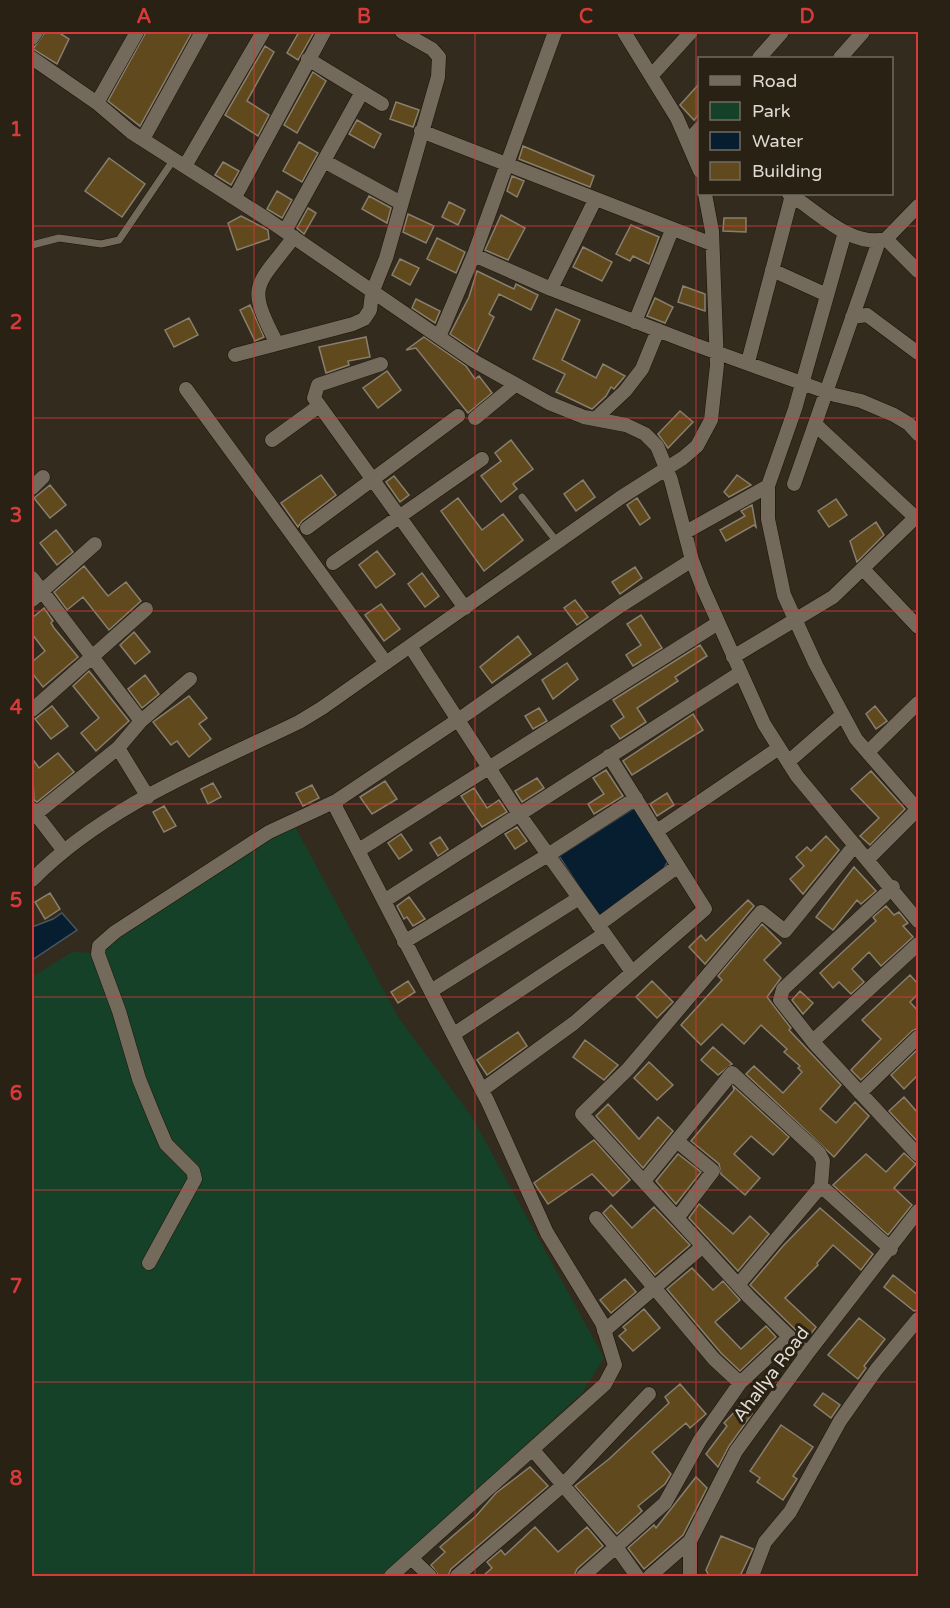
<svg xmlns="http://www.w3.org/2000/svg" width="950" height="1608" viewBox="0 0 950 1608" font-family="'Varela Round',sans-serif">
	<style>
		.green { fill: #164129 }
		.water { fill: #071e30; stroke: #485661; stroke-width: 1.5 }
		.building { fill: #60491d; stroke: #887f6f; stroke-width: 1.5 }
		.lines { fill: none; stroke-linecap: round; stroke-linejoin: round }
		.lane-casing { stroke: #1b1307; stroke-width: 8 }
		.street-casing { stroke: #1b1307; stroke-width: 15 }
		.lane { stroke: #736a5b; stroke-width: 7 }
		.street { stroke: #736a5b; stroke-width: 14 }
		.grid { fill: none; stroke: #d73a39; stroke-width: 1.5; stroke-opacity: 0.55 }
		.labels { text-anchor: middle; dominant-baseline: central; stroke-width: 6; stroke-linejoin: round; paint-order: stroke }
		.street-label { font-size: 18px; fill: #dfdad2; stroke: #292114 }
		.neatline { fill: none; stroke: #d73a39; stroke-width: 2 }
		.grid-label { font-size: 20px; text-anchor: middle; font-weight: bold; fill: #d73a39 }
	</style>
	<rect width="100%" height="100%" fill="#332b1d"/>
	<path class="green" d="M293 823 398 1017 472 1117 604 1358 582 1393 382 1576H32V977L72 952 94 953Z"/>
	<path class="water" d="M634 808 669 859 663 870 600 919 559 856Z
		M62 913 77 930 32 960V927L53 919Z"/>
	<path class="building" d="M45 32H58L69 39 57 64 33 49Z
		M146 32H192L140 126 108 101Z
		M299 32H314L298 60 287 53Z
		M265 46 274 52 247 101 269 115 258 136 225 115Z
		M313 72 326 81 297 133 284 125Z
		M699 84V114L694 120 680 105Z
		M396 102 419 110 413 127 390 119Z
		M357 120 381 134 374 148 349 134Z
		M299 142 318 153 302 182 283 171Z
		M523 146 594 176 590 187 519 159Z
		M109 158 145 184 122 217 85 191Z
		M223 162 239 171 231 185 215 175Z
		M512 176 524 181 517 197 507 191Z
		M277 191 292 200 282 218 267 209Z
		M369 196 391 208 387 223 362 209Z
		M449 202 465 210 458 225 442 217Z
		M308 208 316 213 304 234 297 228Z
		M408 214 434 226 426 243 403 232Z
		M501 215 525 228 508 260 485 250Z
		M241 216 268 230 269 239 237 250 228 223Z
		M724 218H746V232L723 231Z
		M631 225 659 237 649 264 633 256 630 261 616 254Z
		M437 238 465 252 456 273 427 259Z
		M583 247 612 262 602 281 573 267Z
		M400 259 419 268 410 285 392 275Z
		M477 271 514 289 516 284 538 295 531 310 499 294 489 314 494 317 477 352 450 334 469 297Z
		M683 286 705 294V311L678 302Z
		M655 298 673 307 665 323 647 316Z
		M416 299 440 311 435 323 412 308Z
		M250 305 264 337 255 341 240 310Z
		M556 309 580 320 562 360 596 378 603 364 625 376 614 389 611 387 606 396 592 409 556 392 565 374 533 359Z
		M189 318 198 335 174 347 165 330Z
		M366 337 370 357 348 361 349 365 326 373 319 347Z
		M424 337 466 366 475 379 479 376 492 393 468 413 416 348 406 350Z
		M387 371 401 390 378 408 363 388Z
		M680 411 693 422 668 448 658 434Z
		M511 440 533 469 513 484 517 489 501 502 481 476 501 461 495 453Z
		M321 475 336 495 302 521 298 527 281 503Z
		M737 475 751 485 729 497 724 492Z
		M394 476 409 495 400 502 386 482Z
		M583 480 595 497 576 511 564 494Z
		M50 485 66 505 50 518 34 498Z
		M458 498 482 530 503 514 523 540 484 571 441 511Z
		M637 498 650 518 640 525 627 505Z
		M836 499 847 515 829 527 818 511Z
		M752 505 756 527 754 525 726 541 720 530 745 516 741 511Z
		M876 522 884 535 857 562 850 541Z
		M56 530 73 552 57 565 40 543Z
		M377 551 395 574 376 588 359 565Z
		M84 566 108 596 126 582 141 601 109 630 83 597 67 610 54 592Z
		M635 567 642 578 620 594 612 582Z
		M422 573 439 596 425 607 408 584Z
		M575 600 588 617 577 625 564 608Z
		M381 604 400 629 384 641 365 615Z
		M44 608 53 621 51 623 54 628 78 657 43 687 32 673V662L45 651 32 634V618Z
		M641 615 662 648 633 666 626 655 641 645 627 624Z
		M134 632 150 652 135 664 120 645Z
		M518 636 531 654 492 683 480 667Z
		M700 645 707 656 675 677 678 681 637 708 646 722 620 739 611 726 624 717 613 700Z
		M567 663 578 679 553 699 542 680Z
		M89 671 129 721 96 751 81 733 99 718 73 686Z
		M145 675 159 694 142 708 128 689Z
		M189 696 207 718 199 724 211 739 189 757 177 741 171 745 153 722Z
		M52 706 68 726 51 739 35 719Z
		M875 706 887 721 876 729 866 714Z
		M539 708 547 721 533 729 525 716Z
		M693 714 703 730 632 775 623 761Z
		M58 753 74 772 37 802 34 800 32 758 39 768Z
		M606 770 623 796 594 814 588 804 604 794 593 778Z
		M871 771 905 809 870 845 860 836 879 818 851 789Z
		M537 778 544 788 522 802 515 791Z
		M385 781 397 799 372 814 360 797Z
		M213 783 221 797 208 804 201 789Z
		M312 785 319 798 303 806 296 793Z
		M474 788 487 808 499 800 507 812 482 827 461 796Z
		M667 793 674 805 657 816 650 804Z
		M164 806 176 826 164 832 153 812Z
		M517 827 527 841 515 849 505 834Z
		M401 834 412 850 399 859 388 843Z
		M826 836 839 850 803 894 790 879 804 866 796 857 807 847 811 851Z
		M440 837 448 849 438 856 430 843Z
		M854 867 876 891 861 904 857 900 833 930 816 917Z
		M50 893 60 909 45 919 35 902Z
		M409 897 425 919 413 926 407 917 404 919 397 906Z
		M748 900 754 906 705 964 689 947 701 935 706 941Z
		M886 906 894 915 899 912 908 923 903 926 913 937 881 966 869 952 852 969 864 982 851 994 839 982 833 988 820 973 876 921 873 917Z
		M762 924 781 943 764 960 781 978 767 997 791 1028 789 1030 841 1085 820 1109 836 1123 855 1102 869 1116 834 1157 746 1074 754 1066 783 1093 802 1072 798 1068 800 1066 784 1052 787 1049 761 1025 744 1044 722 1024 701 1045 681 1025 722 980 718 976Z
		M910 975 918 984V994L910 1002 918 1011V1028L912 1031 861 1080 851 1070 881 1039 862 1020Z
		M408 981 415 992 398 1003 391 992Z
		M652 981 673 1002 657 1018 636 997Z
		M800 991 813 1003 803 1014 792 1000Z
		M518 1032 527 1046 487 1075 477 1060Z
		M585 1040 618 1065 604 1080 573 1057Z
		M713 1047 732 1064 718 1075 701 1060Z
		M918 1049V1075L904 1089 891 1075Z
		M649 1062 673 1085 657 1100 634 1078Z
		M733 1086 789 1137 773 1155 751 1136 734 1154 760 1178 745 1195 721 1174 719 1164 691 1141 734 1090Z
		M904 1097 918 1113V1142L889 1111Z
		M608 1104 639 1139 658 1117 673 1131 643 1168 596 1116Z
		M594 1140 630 1180 613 1196 592 1174 548 1204 534 1183Z
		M904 1153 916 1164 894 1188 912 1205 888 1235 833 1185 866 1154 886 1172Z
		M678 1154 701 1172 676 1204 656 1181Z
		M699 1204 733 1234 750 1216 769 1234 738 1271 689 1218Z
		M611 1205 632 1228 654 1207 690 1245 655 1275 603 1213Z
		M820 1208 873 1254 861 1270 833 1245 817 1263 818 1265 785 1298 816 1327 806 1340 750 1285 783 1246Z
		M692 1268 713 1290 723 1281 740 1300 715 1322 741 1349 766 1326 776 1337 740 1371 721 1353 667 1289Z
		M893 1275 918 1295V1310L914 1311 884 1287Z
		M625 1279 636 1292 611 1313 600 1300Z
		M644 1309 660 1328 633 1351 619 1336 626 1330 623 1327Z
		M859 1318 885 1339 864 1366 866 1368 858 1379 828 1355Z
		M680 1384 706 1414 690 1428 686 1423 652 1452 671 1474 665 1484 638 1506 642 1511 617 1534 575 1486 609 1459 669 1403 665 1397Z
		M823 1393 840 1405 831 1418 814 1405Z
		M741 1405 752 1414 729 1446 718 1467 706 1454 727 1426 724 1423Z
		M781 1425 813 1447 793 1476 797 1479 783 1500 757 1482 760 1478 750 1471Z
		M530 1467 548 1486 451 1569 448 1576H439L431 1565 445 1552 440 1547 476 1516 496 1493Z
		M696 1477 707 1488 683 1535 644 1569 628 1548 654 1525 656 1528Z
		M535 1527 558 1552 587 1527 603 1546 577 1569 574 1576H483L492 1568 487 1562 501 1550 505 1555Z
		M721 1536 753 1549 740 1576H709L706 1570Z"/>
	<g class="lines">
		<defs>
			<path id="lane" d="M32 245 59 238 101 244 119 240 174 159
				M522 497 557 542"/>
			<path id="street" d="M624 32 677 118 700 171
				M32 38 36 32
				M32 58 97 103 131 132 267 219 474 361 549 403 584 417 626 425 645 434 657 446 671 480 692 560 702 586 764 724 797 776 918 921
				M759 58 782 32
				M840 58 863 32
				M308 59 382 104
				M651 76 691 32
				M97 103 137 32
				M421 131 712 244
				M143 139 202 32
				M694 144 688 141 700 128
				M324 161 401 203
				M185 166 263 32
				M789 194C818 211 850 248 886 239L918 206
				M235 197 324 32
				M285 231 362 92
				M845 232 795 409 768 486V519L784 595 816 665 856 739 918 810
				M886 239 918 271
				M474 255 551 289 696 345 835 395 861 401 894 415 909 424 918 434
				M772 270 827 295
				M551 289 595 200
				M852 317 867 315 918 353
				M635 322 672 230
				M439 337 475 252 555 32
				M277 344C246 284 255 288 294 237
				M235 355 353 324 364 319 370 310 372 293 386 258 438 77 439 57 432 49 402 32
				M748 362 792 195
				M381 364 318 385 314 398 465 608
				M186 389 386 663
				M475 418 515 385
				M595 419 625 391 642 369 658 330
				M816 425 916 518
				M272 440 319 406
				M794 484 879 241
				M32 488 43 477
				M307 528 458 416
				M686 532 768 486
				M333 563 482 459
				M864 570 918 627
				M32 578 141 721 118 748 148 797
				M32 600 95 544
				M410 646 519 814 632 972
				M733 657 833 597 918 515
				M32 710 146 609
				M141 721 190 679
				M868 752 918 703
				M788 762 842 715
				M32 809 64 851
				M32 817 118 748
				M657 831 779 748
				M359 850 718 623
				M868 859 918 809
				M32 880C105 806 206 767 299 722L322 708 620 498 683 458 697 446 711 420 717 365 712 231 705 194
				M893 887 783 989 780 1000 814 1043 918 1155
				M384 901 740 673
				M598 925 678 866
				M404 942 548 855 636 798
				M431 991 579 898
				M454 1034 604 934
				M813 1041 918 944
				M482 1090 574 1023 705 909 609 756
				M860 1093 918 1037
				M677 1141 713 1171 678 1217
				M644 1181 732 1073 819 1153 823 1161 821 1186 891 1249
				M596 1218 714 1359 740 1383 788 1338
				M149 1263 195 1179 193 1171 166 1144 154 1116 139 1079 119 1011 98 954 99 946 115 932 269 832 336 801
				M738 1285 821 1186
				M604 1331 703 1246
				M807 1354 749 1297 582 1114 628 1069 761 912 785 931 855 845
				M533 1450 617 1548 637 1576
				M411 1558 430 1576
				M391 1576 605 1384 615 1365 602 1323 547 1233 488 1102 336 808V801L468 713 620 606 692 560
				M457 1576 562 1486 649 1394
				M583 1576 665 1503 700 1440 740 1383
				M650 1576 690 1541
				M690 1576V1541L736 1451 807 1354 918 1211
				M752 1576 765 1542 790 1512 840 1421 876 1370 918 1319"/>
		</defs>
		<use href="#lane" class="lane-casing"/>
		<use href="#street" class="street-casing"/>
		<use href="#lane" class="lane"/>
		<use href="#street" class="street"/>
	</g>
	<path class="grid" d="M254 32V1576M475 32V1576M696 32V1576M32 226H918M32 418H918M32 611H918M32 804H918M32 997H918M32 1190H918M32 1382H918"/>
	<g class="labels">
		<g class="street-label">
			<text transform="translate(771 1374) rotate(-53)">Ahallya Road</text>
		</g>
	</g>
	<rect width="950" height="1608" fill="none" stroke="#292114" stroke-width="66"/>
	<rect x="698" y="57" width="195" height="138" fill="#292114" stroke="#726b60" stroke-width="1.5"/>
	<rect x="710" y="76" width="30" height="9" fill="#736a5b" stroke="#726b60" stroke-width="1.5"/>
	<text x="752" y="87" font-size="18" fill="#dfdad2">Road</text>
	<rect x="710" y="102" width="30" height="18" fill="#164129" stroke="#726b60" stroke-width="1.5"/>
	<text x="752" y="117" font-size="18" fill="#dfdad2">Park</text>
	<rect x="710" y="132" width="30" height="18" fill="#071e30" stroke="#726b60" stroke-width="1.5"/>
	<text x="752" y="147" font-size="18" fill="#dfdad2">Water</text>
	<rect x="710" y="162" width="30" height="18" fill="#60491d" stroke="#726b60" stroke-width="1.5"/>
	<text x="752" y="177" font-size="18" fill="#dfdad2">Building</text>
	<rect x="33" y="33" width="884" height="1542" class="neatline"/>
	<g class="grid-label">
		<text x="144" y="23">A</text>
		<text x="364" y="23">B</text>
		<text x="586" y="23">C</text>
		<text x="807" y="23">D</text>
		<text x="16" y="136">1</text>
		<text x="16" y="329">2</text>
		<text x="16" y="522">3</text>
		<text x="16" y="714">4</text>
		<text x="16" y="907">5</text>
		<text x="16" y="1100">6</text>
		<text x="16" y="1293">7</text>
		<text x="16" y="1485">8</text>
	</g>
</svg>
